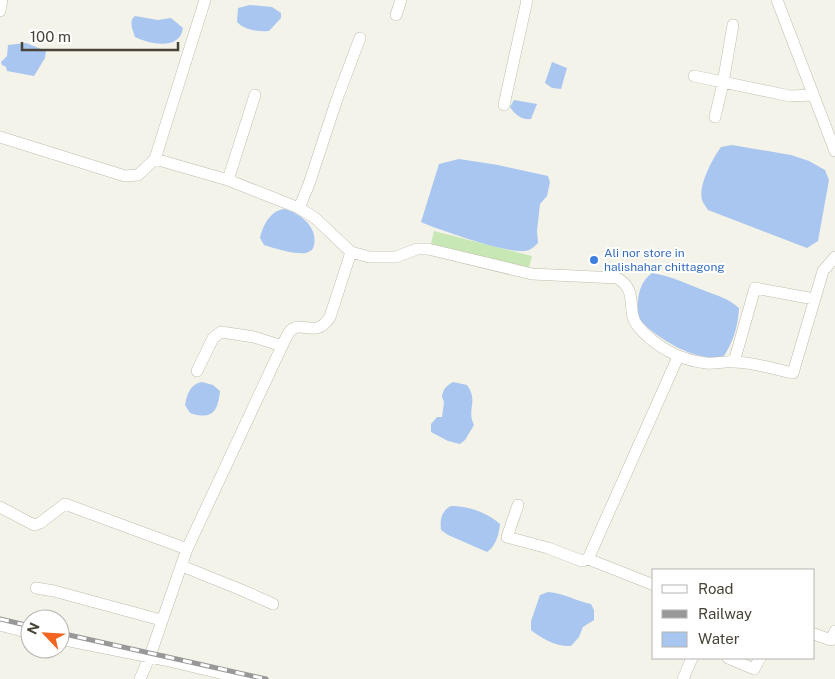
<svg xmlns="http://www.w3.org/2000/svg" width="835" height="679" viewBox="0 0 835 679" font-family="'Public Sans',sans-serif">
	<style>
		.green { fill: #c7e7b4 }
		.water { fill: #a8c6ef }
		.lines { fill: none; stroke-linecap: round; stroke-linejoin: round }
		.street-casing { stroke: #c0bcac; stroke-width: 12 }
		.street { stroke: #fff; stroke-width: 11 }
		.rail-casing { stroke: #989898; stroke-width: 5 }
		.rail { stroke: #fff; stroke-width: 3; stroke-dasharray: 9; stroke-linecap: butt }
		.shop-dot { fill: #3f7fe0; stroke: #fff; stroke-width: 2 }
		.labels { text-anchor: middle; dominant-baseline: central; stroke-width: 4; stroke-linejoin: round; paint-order: stroke }
		.shop-label { font-size: 12px; fill: #366cbe; stroke: #fff; text-anchor: start }
	</style>
	<rect width="100%" height="100%" fill="#f4f3ea"/>
	<path class="green" d="M434 231 532 256 528 271 430 248Z"/>
	<path class="water" d="M250 5 272 7 281 13V18L269 31C259 32 244 30 237 22L238 8Z
		M135 16 158 20 171 18 183 28C180 51 149 44 135 37 133 30 128 21 135 16Z
		M26 43 46 51 45 58 34 76 7 71 6 67 2 65 1 62 7 56 8 45Z
		M552 62 567 68 561 89 552 88 545 83Z
		M514 100 537 104 531 119C522 120 515 115 510 107Z
		M732 145 791 155 809 161 825 170 829 180 818 241 807 248 708 210C706 207 703 203 702 200 698 185 713 158 721 147Z
		M459 159 498 165 548 176 550 182 547 196 540 204 537 231 538 243C536 245 532 249 529 250 515 257 437 229 421 222L439 164Z
		M284 209C300 213 318 227 314 245 313 250 311 251 306 253 297 255 273 248 264 245L260 238C263 225 270 211 284 209Z
		M652 273C672 276 689 285 708 292 719 296 729 299 739 308 738 327 733 343 722 359 690 358 661 341 638 319 637 302 637 284 652 273Z
		M202 382 213 385 220 391C218 413 211 420 190 413L185 405C187 394 190 384 202 382Z
		M453 382 467 385C479 402 466 408 474 425L465 440 460 444 448 441 431 432V424L437 417H442L444 402 442 397C443 389 446 386 453 382Z
		M451 506C468 506 486 512 500 524 499 534 496 546 487 552L448 535 441 530C440 520 441 511 451 506Z
		M548 592C564 593 576 601 591 604L594 610V620L583 627 579 637 571 646C557 647 542 639 531 630V621L540 595Z"/>
	<g class="lines">
		<defs>
			<path id="street" d="M777 0 835 151
				M0 11 2 0
				M396 15 401 0
				M694 76 790 96 813 95
				M504 105 527 0
				M715 117 723 83 733 25
				M0 137 125 176 138 175 155 159 205 0
				M155 159 228 180 299 208 315 218 351 252 369 257H396L417 249H428L532 274 617 278C639 290 626 311 637 325 654 346 679 360 706 363 715 364 724 361 733 362 752 362 774 369 793 373L823 271 835 257
				M228 180 255 95
				M299 208 309 184 337 99 360 38
				M734 362 755 288 814 299
				M197 371 213 338 221 332 254 337 282 346
				M518 505 507 537 548 548 582 561 588 559
				M0 507 34 525 40 523 65 504 187 549
				M182 566 244 591 273 604
				M654 585 588 559 678 357
				M36 588 54 591 161 620
				M0 625 30 633
				M814 634 831 640 835 631
				M60 639 165 660 245 679
				M728 658 754 669 760 658
				M140 679 151 653 187 549 282 346C284 342 287 335 290 331 302 319 315 340 330 317L351 252
				M683 679 692 658"/>
		</defs>
		<use href="#street" class="street-casing"/>
		<use href="#street" class="street"/>
		<defs>
			<path id="rail" d="M0 619 30 626
				M60 633 266 679"/>
		</defs>
		<use href="#rail" class="rail-casing"/>
		<use href="#rail" class="rail"/>
	</g>
	<circle class="shop-dot" cx="594" cy="260" r="5"/>
	<g class="labels">
		<g class="shop-label">
			<text x="604" y="253">Ali nor store in<tspan x="604" dy="14">halishahar chittagong</tspan></text>
		</g>
	</g>
	<rect x="652" y="569" width="162" height="90" fill="#ffffff" stroke="#b6b4af"/>
	<rect x="662" y="585" width="25" height="8" fill="#ffffff" stroke="#b6b4af"/>
	<text x="698" y="594" font-size="15" fill="#484438">Road</text>
	<rect x="662" y="610" width="25" height="8" fill="#989898" stroke="#b6b4af"/>
	<text x="698" y="619" font-size="15" fill="#484438">Railway</text>
	<rect x="662" y="632" width="25" height="15" fill="#a8c6ef" stroke="#b6b4af"/>
	<text x="698" y="644" font-size="15" fill="#484438">Water</text>
	<g transform="translate(45 634) rotate(295)"><circle r="24" fill="#ffffff" stroke="#b6b4af"/>
	<path d="M0-4L9 19L0 12L-9 19Z" fill="#f36421"/>
	<text y="-8" font-size="14" font-weight="bold" text-anchor="middle" fill="#484438">N</text>
	</g>
	<path d="M22 42v8h156v-8" fill="none" stroke="#484438" stroke-width="2.5"/>
	<text x="30" y="42" font-size="15" fill="#484438" stroke="#ffffff" stroke-width="4" paint-order="stroke">100 m</text>
</svg>
